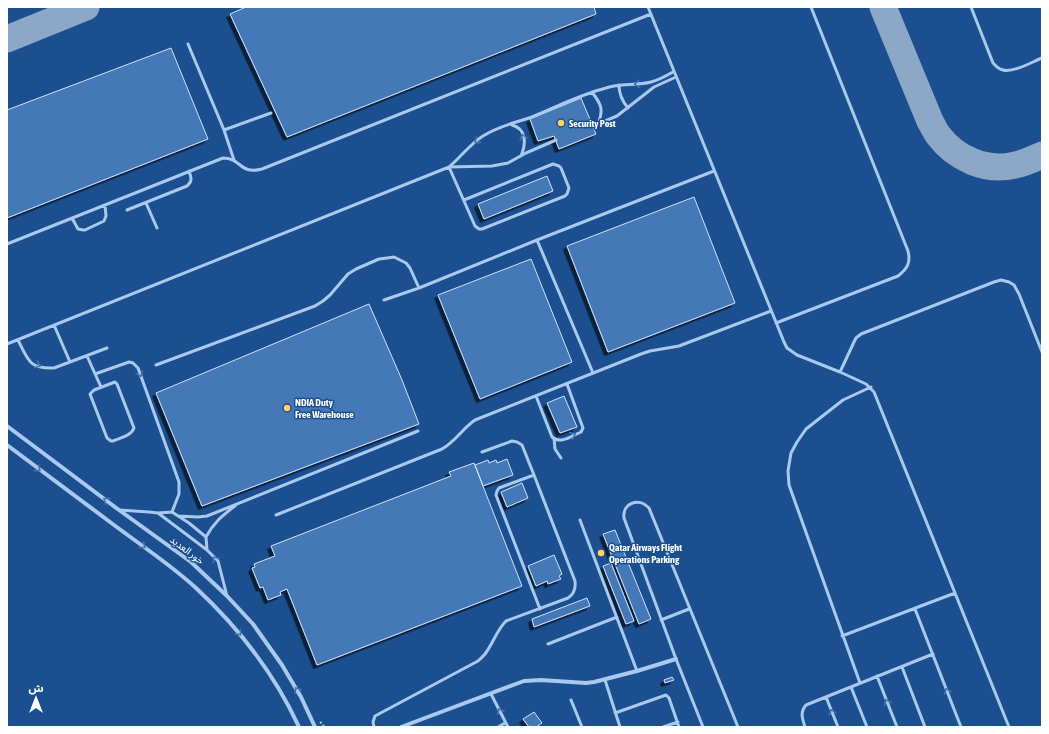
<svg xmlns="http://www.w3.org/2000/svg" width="1049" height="734" viewBox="0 0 1049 734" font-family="'Asap Condensed','Noto Sans Arabic',sans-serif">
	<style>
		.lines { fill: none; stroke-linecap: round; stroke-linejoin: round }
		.taxiway { stroke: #8da7c7; stroke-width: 27 }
		.building { fill: #4478b7; stroke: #cfe3fa; filter: url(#shadow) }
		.path { stroke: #a9c9ee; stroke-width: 2; stroke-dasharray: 2 3; stroke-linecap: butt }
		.service { stroke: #a9c9ee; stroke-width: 3 }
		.minor { stroke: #a9c9ee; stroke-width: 4 }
		.oneway { stroke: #4674ac }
		.poi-dot { fill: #ffd166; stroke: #1b4f8f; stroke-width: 1.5 }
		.labels { text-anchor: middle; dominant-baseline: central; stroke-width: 3; stroke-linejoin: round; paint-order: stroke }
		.poi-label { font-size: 10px; font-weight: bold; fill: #fff; stroke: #1b4f8f; text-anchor: start }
		.street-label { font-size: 10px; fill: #fff; stroke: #1b4f8f }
	</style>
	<defs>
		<filter id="shadow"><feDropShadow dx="-3.5" dy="3.5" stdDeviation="0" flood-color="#0009"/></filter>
	</defs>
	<rect width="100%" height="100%" fill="#1b4f8f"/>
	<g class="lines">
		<path class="taxiway" d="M883 7 930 121C933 126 935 131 938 135 956 159 986 172 1015 165 1025 163 1033 159 1042 155
			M7 39 86 7"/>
	</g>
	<path class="building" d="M246 7H594L596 14 287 137 230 14Z
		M171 48 208 139 7 218V110Z
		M581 98 596 134 559 149 554 136 538 141 530 119Z
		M547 176 553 191 484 219 478 204Z
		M694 197 735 303 608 352 567 246Z
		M531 259 572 362 480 399 438 295Z
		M369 304 402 380 419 424 202 506 156 393Z
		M564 396 577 427 560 433 547 403Z
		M507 459 513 475 483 486 475 465 488 460 489 463 496 460 497 463Z
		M474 463 522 586 317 665 287 589 280 592 281 595 268 600 263 587 260 588 252 568 255 567 254 564 275 556 271 546 451 476 449 472Z
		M522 483 528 498 507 507 501 492Z
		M615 530 651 619 639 624 603 534Z
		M554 555 562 574 559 576 561 579 548 584 547 581 536 586 528 566Z
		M611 563 634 621 626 624 603 566Z
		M587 598 590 606 534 627 532 619Z
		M672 677 674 680 665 683 664 680Z
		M534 712 542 723 536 727H529L523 719Z"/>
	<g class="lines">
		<path class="path" d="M320 723 322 722 324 727"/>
		<path class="service" d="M648 7 784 342 787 348 797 355 840 372 866 384 874 392 1009 727
			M971 7 993 63C996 66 998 69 1003 70 1013 73 1032 62 1042 58
			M188 44 224 130 234 160
			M619 85C619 95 622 101 628 108
			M592 92C601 104 604 109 598 124
			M512 125C527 129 526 144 521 156
			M593 126 617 116 654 87 676 77
			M224 130 271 113
			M449 167 475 226 479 229H482L565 196 567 194 569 188 561 168 559 166 553 164 464 200
			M449 167 492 166 508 163 526 153 556 140
			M146 203 157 228
			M127 210 187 186C193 181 191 177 189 171
			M72 218 78 229 83 230H85L104 221 106 216 105 205
			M537 240 593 373
			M7 244 223 158C242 158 239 175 262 169L651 14
			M384 300 419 288
			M776 323 898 276C907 269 911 263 908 251L811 7
			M54 325 70 362
			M18 340C28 360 29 369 54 368L107 348
			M7 344 449 167C461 157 470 144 483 136 497 127 513 123 529 118 554 108 579 95 606 88 620 83 636 86 651 82 659 80 666 76 673 72
			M87 356 101 387
			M156 365 315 306 323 301 330 295 348 274 356 269 379 259 387 258 394 257 406 263 410 268 419 288 537 240 714 171
			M840 372 854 342 856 338 861 334 994 282 1001 280 1009 282 1014 285 1019 294 1042 352
			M95 374 129 362 133 363 138 368 179 482V494L172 512
			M115 382 117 384 134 428C131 436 120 438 113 441H111L107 438 90 394 94 390Z
			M536 396 552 437C560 444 570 437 579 433L581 432 583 428 567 384
			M554 438 555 449 561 458
			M534 475 499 488 497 491 496 495 540 609
			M119 510 149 512 158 513 172 512 189 523 206 537 207 550 218 561 227 596
			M158 513 207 550
			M276 515 442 449C456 441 462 429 475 420L641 354 650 351 679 346 771 311
			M178 516 198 517 207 516 418 431
			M580 520 637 671
			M206 537C214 522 222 516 236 505
			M915 609 961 727
			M661 620 689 609
			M842 636 955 593
			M548 644 617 617
			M902 667 925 727
			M877 676 897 727
			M605 680 620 727
			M860 683 789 485 788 471 791 453 797 442 806 429 843 400 871 387
			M851 687 867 727
			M491 694 508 727
			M826 697 838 727
			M571 700 582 727
			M615 713 666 695 669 698 679 727
			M374 727 373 722 375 716 478 661C481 658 485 655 487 651 494 641 497 630 506 621L568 598C574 594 576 589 575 581L534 475 522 445 517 442 512 441 482 452
			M498 727 505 723
			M663 727 678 722
			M703 727 676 659 624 518C622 503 639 497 649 508L738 727
			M805 727C802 718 800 712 806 705L933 654"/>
		<path class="minor" d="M7 426 119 510 191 562 227 596 253 624 282 665 301 697 315 727
			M7 445C43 472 79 499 114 525 142 546 171 565 196 588 238 627 275 675 299 727
			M401 727 524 681 541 680 586 683 594 682 637 671 676 659"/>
	</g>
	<defs><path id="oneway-chevron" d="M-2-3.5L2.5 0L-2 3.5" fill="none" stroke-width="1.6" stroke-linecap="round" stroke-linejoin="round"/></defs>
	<g class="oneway">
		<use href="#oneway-chevron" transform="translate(637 84) rotate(175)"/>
		<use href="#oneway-chevron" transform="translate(523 137) rotate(-107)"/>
		<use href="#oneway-chevron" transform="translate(477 141) rotate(139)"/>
		<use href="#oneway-chevron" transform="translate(38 365) rotate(23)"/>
		<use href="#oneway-chevron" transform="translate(140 374) rotate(70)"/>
		<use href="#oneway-chevron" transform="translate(573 435) rotate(-23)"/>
		<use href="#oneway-chevron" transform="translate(38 469) rotate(37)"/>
		<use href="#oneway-chevron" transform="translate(106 500) rotate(-143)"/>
		<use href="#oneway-chevron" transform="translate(143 546) rotate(37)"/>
		<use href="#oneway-chevron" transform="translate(215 559) rotate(-127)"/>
		<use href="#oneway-chevron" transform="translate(239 633) rotate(49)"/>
		<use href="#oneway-chevron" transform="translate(297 690) rotate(-120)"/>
		<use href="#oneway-chevron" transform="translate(947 691) rotate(-111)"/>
		<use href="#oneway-chevron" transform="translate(887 702) rotate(-112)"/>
		<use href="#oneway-chevron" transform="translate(500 711) rotate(-116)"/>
		<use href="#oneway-chevron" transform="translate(832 712) rotate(-111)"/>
	</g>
	<g class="poi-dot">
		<circle cx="561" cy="123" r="4"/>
		<circle cx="287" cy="408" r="4"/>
		<circle cx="601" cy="553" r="4"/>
	</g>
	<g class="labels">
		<g class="poi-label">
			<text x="569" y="123">Security Post</text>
			<text x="295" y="402">NDIA Duty<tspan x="295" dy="12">Free Warehouse</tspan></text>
			<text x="609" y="547">Qatar Airways Flight<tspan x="609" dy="12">Operations Parking</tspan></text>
		</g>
		<g class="street-label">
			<text transform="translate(187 550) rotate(37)">خور العديد</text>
		</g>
	</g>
	<rect width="1049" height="734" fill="none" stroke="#ffffff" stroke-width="16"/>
	<g transform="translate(36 698)" stroke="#1b4f8f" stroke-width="3" paint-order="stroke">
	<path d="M0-3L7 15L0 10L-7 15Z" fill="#ffffff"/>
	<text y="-6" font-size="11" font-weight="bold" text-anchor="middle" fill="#ffffff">ش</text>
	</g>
</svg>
